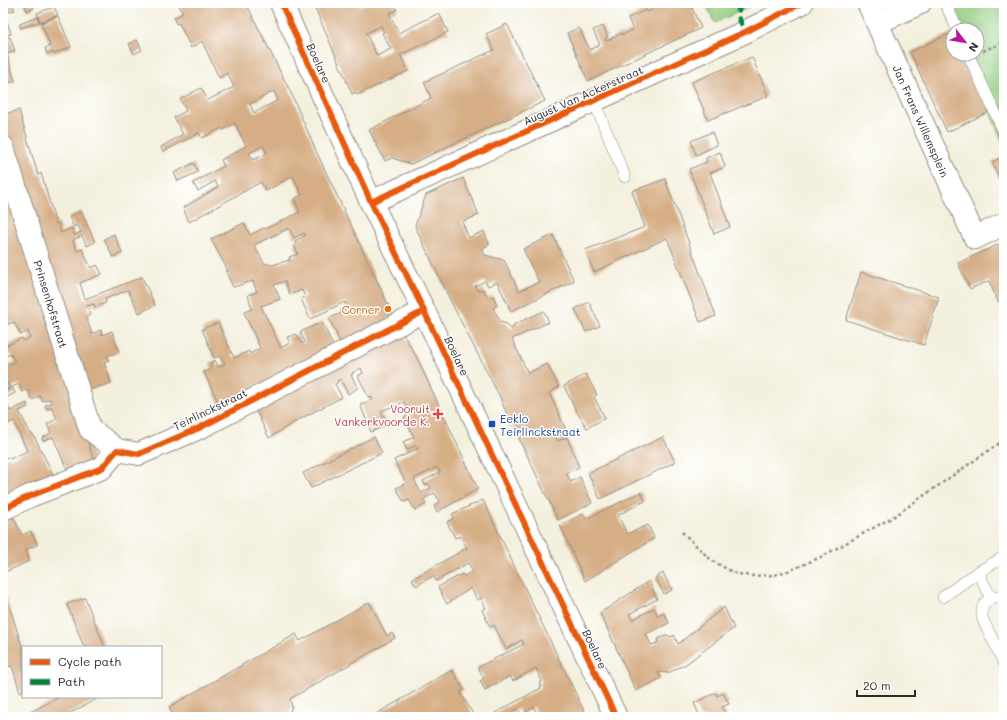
<svg xmlns="http://www.w3.org/2000/svg" width="1007" height="720" viewBox="0 0 1007 720" font-family="Mali,sans-serif">
	<style>
		.green { fill: #90ca7e; stroke: #5e7a54 }
		.building { fill: #d6ae86; fill-rule: evenodd }
		.lines { fill: none; stroke-linecap: round; stroke-linejoin: round }
		.lane-casing { stroke: #908e84; stroke-width: 12 }
		.street-casing { stroke: #908e84; stroke-width: 24 }
		.secondary-casing { stroke: #908e84; stroke-width: 24 }
		.path { stroke: #908e84; stroke-width: 2.5; stroke-dasharray: 3 3; stroke-linecap: butt }
		.lane { stroke: #fff; stroke-width: 11 }
		.street { stroke: #fff; stroke-width: 22 }
		.secondary { stroke: #fff; stroke-width: 22 }
		.quiet { stroke: #00873e; stroke-width: 5; stroke-dasharray: 10 5; stroke-linecap: butt }
		.cycleway-casing { stroke: #fff; stroke-width: 8 }
		.cycleway { stroke: #e8590c; stroke-width: 6 }
		.food-dot { fill: #e8710a; stroke: #fff; stroke-width: 1.5 }
		.health-dot { fill: #e0444e; stroke: #fff; stroke-width: 1.5 }
		.transit-dot { fill: #1a4fb4; stroke: #fff; stroke-width: 1.5 }
		.labels { text-anchor: middle; dominant-baseline: central; stroke-width: 3; stroke-linejoin: round; paint-order: stroke }
		.street-label { font-size: 11px; fill: #2b2b2b; stroke: #fff }
		.food-label { font-size: 11px; fill: #c56008; stroke: #fff; text-anchor: end }
		.health-label { font-size: 11px; fill: #be3a42; stroke: #fff; text-anchor: end }
		.transit-label { font-size: 11px; fill: #164399; stroke: #fff; text-anchor: start }
	</style>
	<rect width="100%" height="100%" fill="#fff"/>
	<filter id="ink" filterUnits="userSpaceOnUse"><feTurbulence type="fractalNoise" baseFrequency=".025" numOctaves="2"/><feDisplacementMap in="SourceGraphic" scale="8" xChannelSelector="R" yChannelSelector="G"/><feConvolveMatrix kernelMatrix="1 2 1 2 8 2 1 2 1" color-interpolation-filters="sRGB"/></filter>
	<filter id="wash" filterUnits="userSpaceOnUse"><feTurbulence type="fractalNoise" baseFrequency=".012" numOctaves="4" result="noise"/><feDisplacementMap in="SourceGraphic" scale="16" xChannelSelector="R" yChannelSelector="G"/><feGaussianBlur stdDeviation="0.9" result="paint"/><feColorMatrix in="noise" values="0 0 0 0 0 0 0 0 0 0 0 0 0 0 0 0 0 1.4 0 .05"/><feComposite in="paint" operator="in"/></filter>
	<g filter="url(#wash)">
		<rect width="100%" height="100%" fill="#f4f0de"/>
		<path class="green" d="M705 3H757L715 23Z
			M942 3H1004V144L964 54H977V30H954Z"/>
		<g id="blocks">
			<path class="building" d="M12 3 15 10 3 13V5Z
				M24 3H32L34 8 27 11Z
				M178 3H246L292 95 316 151 394 317 341 344 329 318 342 313 341 311 347 308 345 302 310 319 301 299 305 297 302 290 290 295 285 281 274 285 280 299 261 306 281 348 290 343 287 337 296 334 302 344 305 342 300 332 322 322 334 348 260 387 258 384 245 391 246 394 221 408 204 372 212 368 210 363 215 360 218 367 225 364 220 356 214 358 202 329 218 323 234 358 249 351 250 354 260 348 244 312 252 309 248 295 257 292 253 281 233 287 226 272 228 271 211 239 244 223 250 235 264 228 265 229 300 212 294 199 302 195 293 176 266 191 261 182 189 222 183 208 218 187 215 181 198 191 193 183 224 166 221 160 246 146 235 123 223 130 222 128 202 138 199 133 163 152 161 147 183 134 174 117 186 111 180 99 201 88 208 100 234 87 227 73 219 78 202 41 191 48 179 23 176 24 174 18 183 13ZM274 91 278 100 254 113 250 104ZM263 146 267 153 253 160 249 153ZM289 228 294 238 304 233 306 235 295 241 296 244 294 245 298 254 289 257 290 260 272 265 264 263 254 245Z
				M313 3H359L360 6 366 3H393L397 10 389 13 399 33 439 13 448 32 400 55 408 71 357 95 356 92 352 94ZM381 26 384 32 382 33 391 49 377 56 366 33Z
				M657 3H663L665 8 676 3H690L701 28 588 81 567 33 579 28 590 50 600 45 593 30 603 26 608 37 605 38 606 41 622 33V35L633 30 628 18 646 10 649 12Z
				M54 7 58 15 40 22 37 13Z
				M58 16 71 47 53 54V52L47 54 45 48 50 46 41 23Z
				M37 17 39 22 21 28 20 24Z
				M3 18 5 22 7 21 11 34 3 37Z
				M507 24 545 101 411 164 392 158 385 161 369 130 431 98 424 82 494 50 486 34Z
				M953 32V54H963L989 112 947 132 910 52Z
				M10 37 15 51 7 54 15 81 3 85V40Z
				M137 40 142 50 134 54 129 44Z
				M752 57 768 96 708 120 692 82Z
				M19 110 38 175 41 173 56 224 58 223 61 233 72 228 74 235 81 232 78 225 74 227 69 217 81 211 95 242 87 246 82 236 73 240 77 251 82 249 91 268 97 265 102 274 80 283 85 299 142 277 155 305 139 313 128 290 105 299 106 303 95 307 94 304 87 306 90 315 86 317 92 334 101 330 102 335 112 331 119 352 107 356 109 360 104 362 111 383 86 391 3 123V115Z
				M712 132 717 145 696 155 691 141Z
				M720 152 725 167 710 173 730 227 714 234 689 169 707 162 706 158Z
				M1004 156V189L992 162Z
				M194 163 198 172 178 181 174 173Z
				M3 174 94 461 68 472 53 437 43 441 42 438 51 433 47 424 57 419 52 407 47 409 45 405 52 403 50 399 43 401 40 396 32 400 28 390 22 392 19 384 12 387 15 393 4 399 10 411 27 403 28 407 19 411 31 434H33L55 478 3 502V467L5 465 3 459 8 457 10 459 27 451 14 421 5 425 3 419V391L10 388 5 378 7 377 3 367 15 362 11 354 3 357V347L22 338 24 341 30 338 28 331 21 335 14 322 6 325 3 319Z
				M463 178 479 215 462 222 469 238 484 231 489 244 482 249 485 255 504 260 519 291 539 282 523 249 553 235 574 281 511 311 497 282 488 286 485 281 475 286 478 291 483 289 488 298 493 296 497 305 493 308 498 317 501 322 507 324 511 329 514 327 513 325 544 311 549 322 512 339 528 373 547 364 559 387 549 393 567 432 556 437 558 441 567 437 579 467 566 473 571 482 580 477 592 503 558 520 501 401H502L452 304 415 226 426 195Z
				M665 179 716 316 700 322 667 238 594 272 585 250 645 227 632 191Z
				M114 234 122 253 113 257 104 239Z
				M1004 242V300L998 302 989 281 970 289 958 263Z
				M861 272 939 297 924 345 846 320Z
				M589 302 600 326 586 332 575 309Z
				M400 328 416 356 478 489 437 512 434 506 440 501 434 493 423 500 426 504 415 510 409 500 404 502 396 488 406 483 394 460 419 448 417 445 407 450 403 442 414 437 404 417 418 410 417 406 408 410 404 402 381 411 386 423 384 425 385 426 371 432 360 404 373 400 372 397 369 398 358 376 363 373 361 368 352 373 353 374 351 375 358 388 348 394 340 379 337 381 338 382 335 384 342 397 298 420 269 438 254 406ZM437 467 440 472 423 481 425 485 428 484 431 488 421 493 414 479Z
				M586 374 597 395 594 397 605 418 587 428 576 411 564 386Z
				M374 437 382 453 311 488 303 473Z
				M663 437 675 462 600 499 588 473Z
				M641 492 645 501 618 515 627 534 648 525 654 538 585 581 560 525 583 514 586 519Z
				M483 500 518 574 587 717H534L538 715 534 707 521 715 518 709 502 717H496L495 713 541 688 539 683 542 682 536 668 513 681 510 676 485 690 480 681 484 679 478 667 524 644 522 640 506 649 494 625 490 627 482 610 486 608 481 598 477 600 471 588 447 604 438 587 462 574 464 576 473 571 468 563 436 581 433 576 416 586 412 579 467 548 460 536 455 538 447 522 454 518 452 514Z
				M11 518H14L22 535 31 531 37 545 26 550 29 561 3 573V522Z
				M663 573 672 590 664 594 655 578Z
				M649 581 657 599 629 614 632 620 654 608 658 616 664 613 669 623 646 634 651 645 657 643 658 639 667 635 671 637 674 635 678 644 724 607 734 628 686 664 668 673 658 672 661 678 636 691 600 613Z
				M3 587 23 649V691L20 692 12 666 3 668Z
				M85 598 105 647H84L67 604Z
				M369 602 387 636 392 633 395 638 290 699 292 706 289 714 286 717H174L169 707 296 634 300 641Z
				M452 670 464 690 460 692 473 714 469 717H371Z
				M716 693 717 696 723 693 729 704 722 707 727 717H700L694 703Z
				M60 697H100L63 717H20Z"/>
		</g>
	</g>
	<g filter="url(#ink)">
		<use href="#blocks" fill-opacity="0" stroke="#908e84" stroke-width="1"/>
		<g class="lines">
			<defs>
				<path id="lane" d="M945 3 958 30
					M968 54 1004 132
					M594 101 625 177
					M978 572 991 598
					M943 597 978 572 1004 557
					M1004 597C988 595 979 604 983 620L1004 663"/>
				<path id="street" d="M868 3 975 238 1004 224
					M877 23 920 3
					M3 147 90 429 117 450
					M371 202 745 32 802 3
					M3 509 30 496 102 468 117 450 139 454 199 428 424 311"/>
				<path id="secondary" d="M281 3 371 202 424 311 616 717"/>
			</defs>
			<use href="#lane" class="lane-casing"/>
			<use href="#street" class="street-casing"/>
			<use href="#secondary" class="secondary-casing"/>
			<path class="path" d="M983 51 1004 42
				M682 532 711 560 734 573 750 576 774 575 791 570 821 557 893 517 1004 440"/>
			<use href="#lane" class="lane"/>
			<use href="#street" class="street"/>
			<use href="#secondary" class="secondary"/>
			<path class="quiet" d="M742 3 737 13 745 32"/>
			<defs>
				<path id="cycleway" d="M281 3 371 202 424 311 616 717
					M371 202 745 32 802 3
					M3 509 30 496 102 468 117 450 139 454 199 428 424 311"/>
			</defs>
			<use href="#cycleway" class="cycleway-casing"/>
			<use href="#cycleway" class="cycleway"/>
		</g>
	</g>
	<circle class="food-dot" cx="388" cy="309" r="4"/>
	<path class="health-dot" d="M436 408h4v4h4v4h-4v4h-4v-4h-4v-4h4z"/>
	<rect class="transit-dot" x="488" y="420" width="8" height="8" rx="2"/>
	<g class="labels">
		<g class="street-label">
			<text transform="translate(319 63) rotate(66)">Boelare</text>
			<text transform="translate(583 95) rotate(-24)">August Van Ackerstraat</text>
			<text transform="translate(921 121) rotate(66)">Jan Frans Willemsplein</text>
			<text transform="translate(51 304) rotate(73)">Prinsenhofstraat</text>
			<text transform="translate(457 356) rotate(65)">Boelare</text>
			<text transform="translate(210 409) rotate(-26)">Teirlinckstraat</text>
			<text transform="translate(595 649) rotate(65)">Boelare</text>
		</g>
		<g class="food-label">
			<text x="380" y="309">Corner</text>
		</g>
		<g class="health-label">
			<text x="430" y="408">Vooruit<tspan x="430" dy="13">Vankerkvoorde K.</tspan></text>
		</g>
		<g class="transit-label">
			<text x="500" y="418">Eeklo<tspan x="500" dy="13">Teirlinckstraat</tspan></text>
		</g>
	</g>
	<rect width="1007" height="720" fill="none" stroke="#fff" stroke-width="16"/>
	<rect x="22" y="646" width="140" height="52" fill="#ffffff" stroke="#aaaaaa"/>
	<rect x="30" y="659" width="20" height="6" fill="#e8590c" stroke="#aaaaaa"/>
	<text x="58" y="666" font-size="12" fill="#2b2b2b">Cycle path</text>
	<rect x="30" y="679" width="20" height="6" fill="#00873e" stroke="#aaaaaa"/>
	<text x="58" y="686" font-size="12" fill="#2b2b2b">Path</text>
	<g transform="translate(965 42) rotate(121)"><circle r="19" fill="#ffffff" stroke="#aaaaaa"/>
	<path d="M0-3L7 15L0 10L-7 15Z" fill="#b5179e"/>
	<text y="-6" font-size="11" font-weight="bold" text-anchor="middle" fill="#2b2b2b">N</text>
	</g>
	<path d="M857 690v6h58v-6" fill="none" stroke="#2b2b2b" stroke-width="2"/>
	<text x="863" y="690" font-size="12" fill="#2b2b2b" stroke="#ffffff" stroke-width="3" paint-order="stroke">20 m</text>
</svg>
